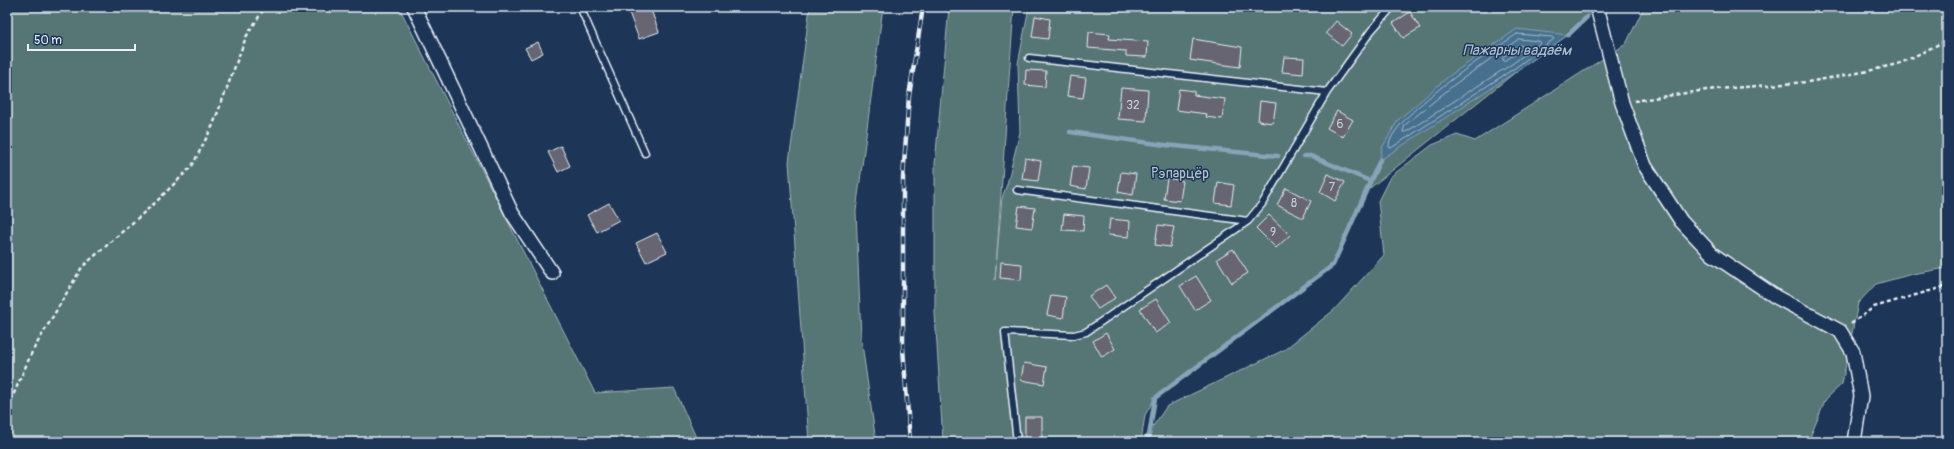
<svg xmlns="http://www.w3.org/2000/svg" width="1954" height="449" viewBox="0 0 1954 449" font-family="Pangolin,sans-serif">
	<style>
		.green { fill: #577574; stroke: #a0b3b6 }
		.water { fill: #46708e; stroke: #87a4b8 }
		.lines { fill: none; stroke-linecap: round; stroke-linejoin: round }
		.shore { stroke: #a7bdce; stroke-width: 1 }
		.stream { stroke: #87a4b8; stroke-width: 4.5 }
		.building { fill: #666571; stroke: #e8f1f8 }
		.service-casing { stroke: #e8f1f8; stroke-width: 9 }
		.minor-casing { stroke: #e8f1f8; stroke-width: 16 }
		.path { stroke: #e8f1f8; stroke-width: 2.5; stroke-dasharray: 4 3; stroke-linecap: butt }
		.service { stroke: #1d3557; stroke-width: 6 }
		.minor { stroke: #1d3557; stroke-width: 13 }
		.rail-casing { stroke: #e8f1f8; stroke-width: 4.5 }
		.rail { stroke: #1d3557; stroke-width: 3; stroke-dasharray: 9; stroke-linecap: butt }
		.labels { text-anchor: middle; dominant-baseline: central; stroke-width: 3; stroke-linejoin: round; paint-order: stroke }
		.number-label { font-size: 12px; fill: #c8ced6 }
		.park-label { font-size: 14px; fill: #b5c6ca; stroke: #1d3557 }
		.water-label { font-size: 15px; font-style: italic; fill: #afc4d3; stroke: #1d3557 }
	</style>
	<rect width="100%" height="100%" fill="#1d3557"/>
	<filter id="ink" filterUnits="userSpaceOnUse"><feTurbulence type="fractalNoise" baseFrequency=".025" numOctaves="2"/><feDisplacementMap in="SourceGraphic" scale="8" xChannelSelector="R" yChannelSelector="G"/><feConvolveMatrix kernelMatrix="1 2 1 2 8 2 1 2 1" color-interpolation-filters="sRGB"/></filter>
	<g filter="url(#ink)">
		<path class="green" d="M7 7H399L595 393 674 388 698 442H7Z
			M810 7H883L856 211 861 337 876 442H809L789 162Z
			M949 7H1014L995 280 1002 198 1007 184 1020 132 1018 64 1029 7H1598L1568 35 1517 71 1365 192 1333 265 1155 398 1145 415 1141 442H943L935 313V164Z
			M1644 7H1947V268L1912 274 1876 284 1858 303 1842 384 1826 399 1808 442H1142L1167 406 1284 350 1334 310 1384 255 1378 201 1390 177 1432 145 1457 135 1475 141 1626 44Z"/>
		<path class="water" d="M1517 29 1568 35 1517 71 1380 160 1382 148 1398 120 1449 76Z"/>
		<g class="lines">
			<path class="shore" d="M1517 34 1552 37 1554 39 1515 68 1391 148 1389 147C1388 118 1492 51 1517 34Z
				M1519 39 1538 41 1540 43 1512 64 1406 132H1403L1405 125 1455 84Z
				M1520 45 1523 46V48L1505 61 1503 60V57Z"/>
			<path class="stream" d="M1568 35 1587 17
				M1070 132 1165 145 1278 156
				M1304 156H1311L1370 181
				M1148 442 1155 398 1333 265 1380 160"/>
		</g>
		<path class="building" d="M638 7H650L659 32 639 39 628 10Z
			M1410 12 1420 28 1403 38 1393 23Z
			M1035 16 1050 19 1048 39 1032 37Z
			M1336 21 1352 34 1342 46 1326 33Z
			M1089 32 1110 34 1109 39 1148 42 1147 57 1126 56V51L1088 48Z
			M1193 39 1242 47 1240 67 1190 60Z
			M538 42 543 53 531 59 525 48Z
			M1284 57 1304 58 1303 74 1282 72Z
			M1026 70 1046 71 1045 87 1025 85Z
			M1070 76 1086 78 1083 98 1067 96Z
			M1121 88 1148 90 1146 121 1118 119Z
			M1179 89 1194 91V95L1225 99 1222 119 1206 117 1207 114 1176 110Z
			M1260 101 1276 103 1273 123 1258 121Z
			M1337 111 1353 120 1343 137 1327 128Z
			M561 146 570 166 558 172 548 152Z
			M1025 158 1041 161 1038 181 1022 179Z
			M1073 166 1089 168 1086 189 1070 186Z
			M1121 172 1136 174 1133 195 1118 192Z
			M1328 174 1345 182 1335 201 1320 192Z
			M1167 178 1183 181 1180 201 1164 199Z
			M1218 182 1234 185 1231 205 1215 203Z
			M1286 188 1311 201 1303 218 1277 205Z
			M609 203 619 220 597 232 587 215Z
			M1019 206 1035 208 1032 228 1016 226Z
			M1064 214 1084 216 1083 231 1062 230Z
			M1269 215 1290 235 1276 248 1256 228Z
			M1110 219 1130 221 1129 237 1108 235Z
			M1158 225 1174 227 1170 247 1155 245Z
			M657 233 667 252 646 262 636 243Z
			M1233 249 1248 273 1232 283 1217 259Z
			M1001 262 1022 264 1021 280 1000 278Z
			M1196 276 1211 300 1195 310 1180 286Z
			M1106 285 1115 298 1098 309 1089 296Z
			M1051 295 1066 297 1063 318 1047 315Z
			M1156 299 1171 323 1155 333 1140 309Z
			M1106 333 1115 349 1102 357 1093 341Z
			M1024 363 1047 367 1044 384 1021 380Z
			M1025 417H1042V440H1025Z"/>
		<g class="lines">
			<defs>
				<path id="service" d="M580 7 645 153
					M1029 58 1327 92 1371 31 1392 7
					M1017 190 1248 221 1262 204 1327 92
					M1017 442 1005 332 1074 335 1086 332 1248 221"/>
				<path id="minor" d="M414 7 512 213 552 273
					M1597 7 1622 103 1645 166 1681 221 1712 254 1776 297 1840 331 1853 352 1861 396 1854 442"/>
			</defs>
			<use href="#service" class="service-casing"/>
			<use href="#minor" class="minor-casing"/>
			<path class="path" d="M1634 101 1706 90 1808 82 1868 71 1901 63 1947 40
				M1851 324 1874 307 1947 286
				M9 442 8 407 32 352 82 267 156 202 192 166 213 125 246 37 265 7"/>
			<use href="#service" class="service"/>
			<use href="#minor" class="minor"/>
			<defs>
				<path id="rail" d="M910 442 903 348V178L909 96 923 7"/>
			</defs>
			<use href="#rail" class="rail-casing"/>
			<use href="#rail" class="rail"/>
		</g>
	</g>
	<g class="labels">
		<g class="number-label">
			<text x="1133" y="105">32</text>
			<text x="1340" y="124">6</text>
			<text x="1332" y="187">7</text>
			<text x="1294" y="203">8</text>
			<text x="1273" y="232">9</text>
		</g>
		<g class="park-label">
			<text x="1180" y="173">Рэпарцёр</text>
		</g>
		<g class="water-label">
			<text x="1517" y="50">Пажарны вадаём</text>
		</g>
	</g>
	<rect width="1954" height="449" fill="none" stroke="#1d3557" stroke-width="24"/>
	<rect x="12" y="12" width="1930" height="425" fill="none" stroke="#e8f1f8" stroke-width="1.5" filter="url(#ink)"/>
	<path d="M28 44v6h107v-6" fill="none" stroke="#e8f1f8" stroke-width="2"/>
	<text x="34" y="44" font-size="12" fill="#e8f1f8" stroke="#1d3557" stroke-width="3" paint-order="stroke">50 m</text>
</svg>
